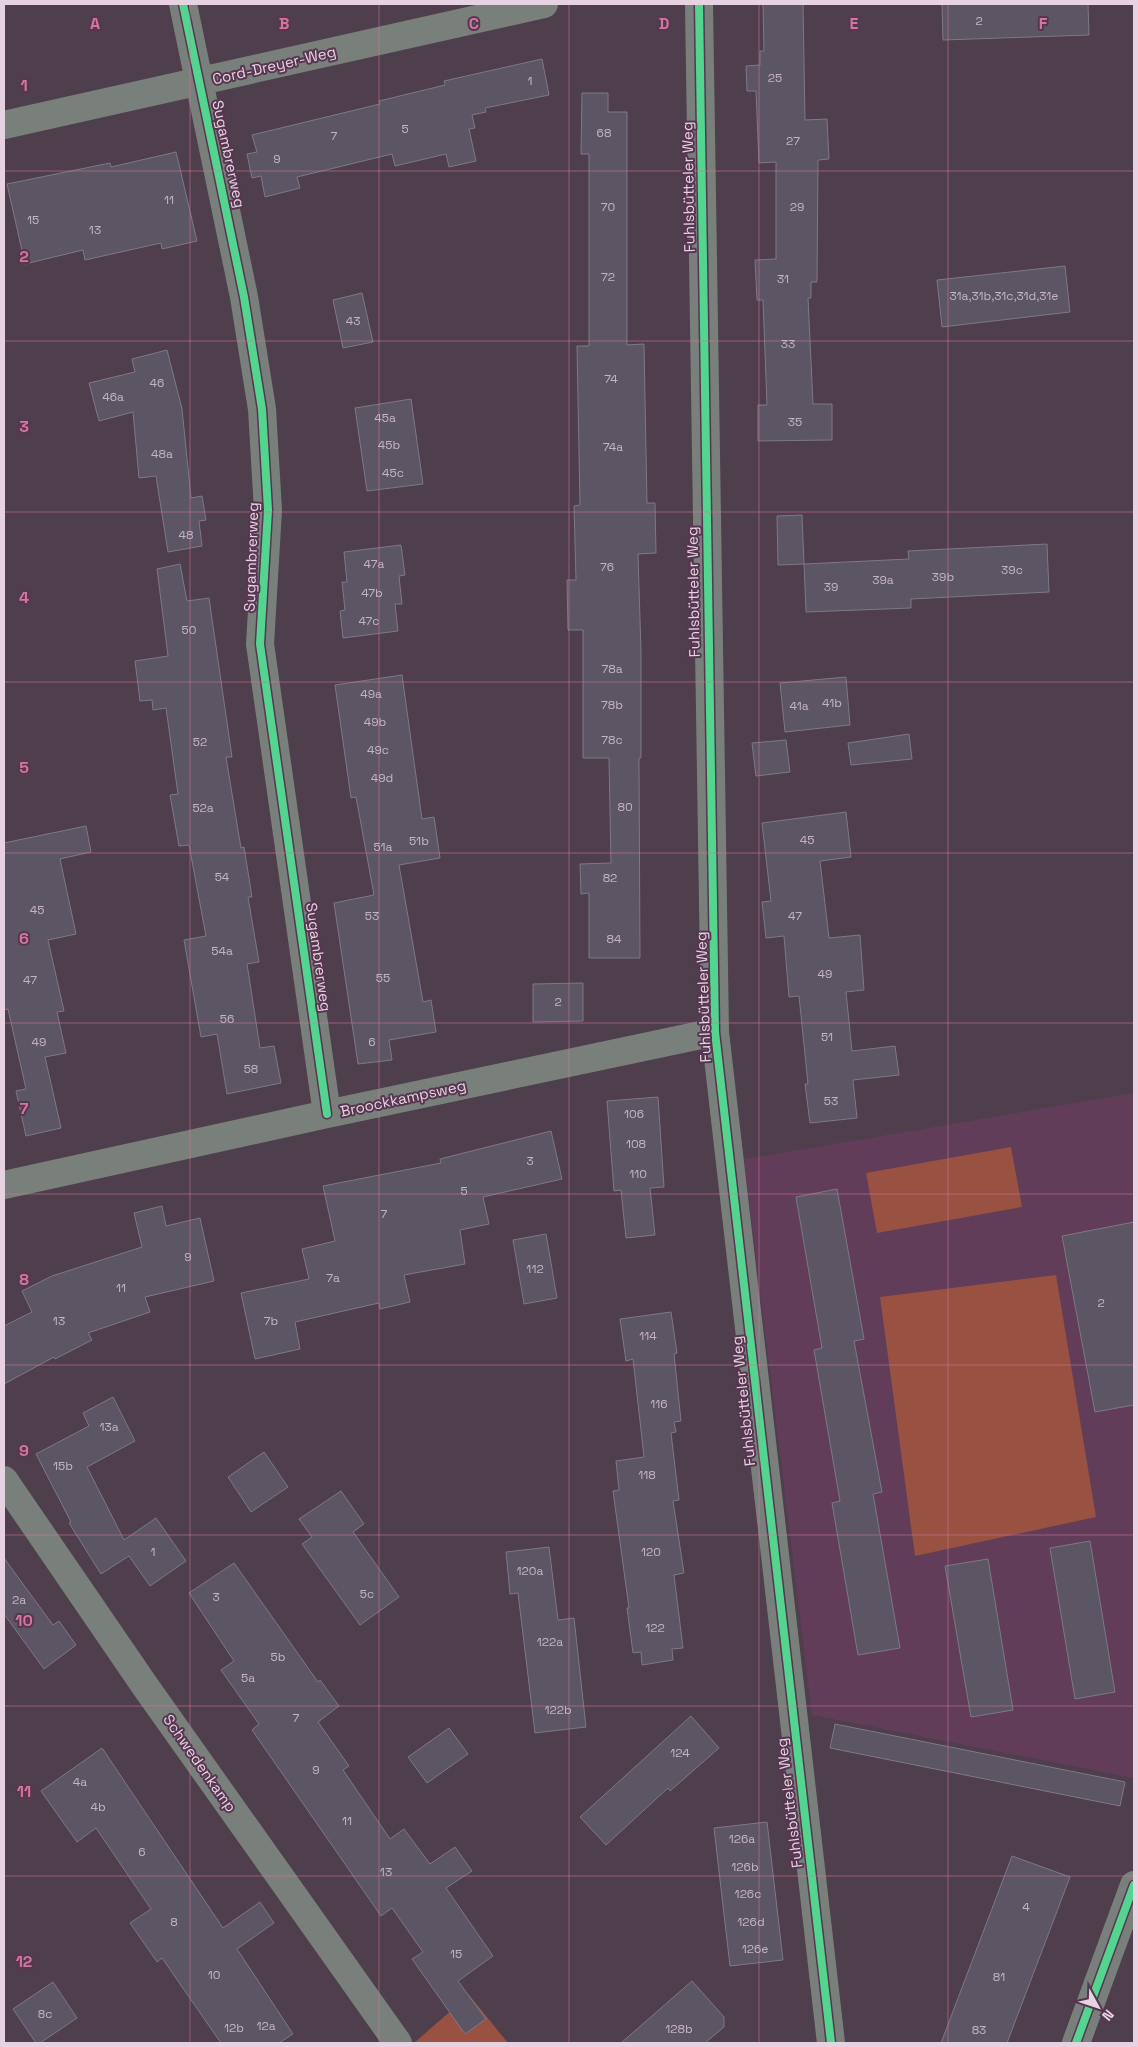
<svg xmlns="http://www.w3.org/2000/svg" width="1138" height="2047" viewBox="0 0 1138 2047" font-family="'Space Grotesk',sans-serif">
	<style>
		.built { fill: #613d59 }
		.green { fill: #995142 }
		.building { fill: #5c5664; stroke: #7e7887 }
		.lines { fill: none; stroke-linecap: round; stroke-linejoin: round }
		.minor { stroke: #79807c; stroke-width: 28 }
		.cycleway-casing { stroke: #573650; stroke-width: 11 }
		.cycleway { stroke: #53d58f; stroke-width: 8 }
		.grid { fill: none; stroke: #d4759e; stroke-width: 1; stroke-opacity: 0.55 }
		.labels { text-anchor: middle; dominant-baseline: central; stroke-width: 4; stroke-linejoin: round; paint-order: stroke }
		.number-label { font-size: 12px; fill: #c4b3c2 }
		.street-label { font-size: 15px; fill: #e7d2e2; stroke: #573650 }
		.grid-label { font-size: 16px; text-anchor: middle; font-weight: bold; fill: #d4759e; stroke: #573650; stroke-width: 4; stroke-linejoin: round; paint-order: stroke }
	</style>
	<rect width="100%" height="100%" fill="#4f3e4c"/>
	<path class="built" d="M1134 1093V1772L1133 1778 812 1715 744 1159Z"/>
	<path class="green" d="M1011 1147 1022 1207 877 1233 866 1173Z
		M1056 1275 1096 1517 915 1556 880 1297Z
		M469 1995 508 2043H414Z"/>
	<path class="building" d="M763 4H803L805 120 827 119 829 159 818 160 817 282H811V298H808L813 404H832V440L758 441V405H767L763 300H757L755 260 776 259V162L759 163 756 91H747L746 66 760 65V51H764Z
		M942 4H1088L1089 35 943 40Z
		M542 59 549 95 485 108 486 112 472 115 475 128 469 129 476 161 449 167 446 154 395 166 392 154 297 177 300 188 265 197 261 176 252 178 247 154 257 152 252 135 380 104 379 101 445 85 444 81Z
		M582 93H608V112H627V345L644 344 647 503H655L656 553 638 554 641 652V758H639L640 958H589V893L581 894 580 864 611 863 609 758H583V630H568L567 580H576L574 506 580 505 577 346H589V154H581Z
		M176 152 197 241 162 249 161 243 85 260 83 250 25 264 7 184 110 163 111 167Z
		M1065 266 1070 312 942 327 937 280Z
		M362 293 373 342 343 348 333 300Z
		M167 350 182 409 191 498 202 496 206 520 199 521 202 546 168 552 156 476 139 478 133 412 99 421 89 383 135 372 132 359Z
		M411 399 423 484 367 491 355 408Z
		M802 515 804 564 778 565 777 516Z
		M1047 544 1049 592 911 599V608L806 612 804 564 909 559 908 551Z
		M401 545 405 575 399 576 402 604H395L398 631 343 638 340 611 345 610 342 582H347L344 552Z
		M180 564 187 601 209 598 232 757H226L241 848 244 847 252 897H248L259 962 247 964 260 1048 274 1046 281 1083 227 1094 217 1034 201 1037 184 940 206 936 189 845 179 846 170 795 178 794 166 708 153 710 152 700 140 701 135 661 168 656 157 569Z
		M402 675 422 819 434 817 440 858 399 865 423 1002 431 1000 436 1032 389 1040 392 1060 358 1064 334 903 374 895 356 797 351 798 335 685Z
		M846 677 850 725 785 732 780 683Z
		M909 734 912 759 851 765 848 743Z
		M786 740 790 772 756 776 752 743Z
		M846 812 851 857 820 861 829 938 860 935 864 990 846 992 852 1051 895 1046 899 1075 853 1080 857 1118 810 1123 805 1084H808L799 996 789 997 784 936 766 938 762 902 771 901 762 823Z
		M86 826 91 852 60 859 76 934 48 940 64 1011 57 1012 66 1053 45 1057 61 1128 26 1136 16 1091 26 1089 8 1009 4 1010V843Z
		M583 983V1021L533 1022V984Z
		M658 1097 664 1187 650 1188 655 1235 626 1238 621 1190 614 1191 607 1101Z
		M551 1131 562 1179 483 1197 489 1224 460 1230 465 1264 404 1275 410 1302 380 1309 379 1303 295 1322 300 1349 255 1359 241 1293 309 1279 302 1249 335 1241 323 1186 441 1163 440 1159Z
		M837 1189 864 1339 854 1341 882 1492 873 1494 900 1648 858 1655 832 1503 840 1501 814 1350 822 1348 796 1197Z
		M162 1206 166 1226 200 1218 214 1281 145 1297 150 1312 88 1333 92 1340 55 1359 54 1357 4 1384V1326L32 1312 22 1291 52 1276 142 1247 134 1213Z
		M1134 1222V1405L1095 1412 1062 1236Z
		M546 1234 557 1298 524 1304 513 1240Z
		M671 1312 677 1353 674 1354 681 1421 674 1422 676 1432 671 1433 679 1500 673 1501 684 1573 674 1575 683 1648 672 1649 673 1660 642 1665 641 1652 633 1653 627 1608H629L613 1491 619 1490 616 1461 644 1457 633 1359 626 1361 620 1319Z
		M113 1397 135 1441 87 1467 124 1540 156 1518 186 1561 150 1586 129 1556 101 1574 69 1523 71 1522 36 1454 89 1426 83 1413Z
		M264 1452 288 1487 251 1512 228 1477Z
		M341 1491 364 1524 353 1532 399 1597 360 1625 302 1544 312 1537 299 1519Z
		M1090 1541 1115 1692 1075 1699 1050 1548Z
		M549 1547 558 1620 574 1618 586 1727 535 1733 518 1593 510 1594 506 1552Z
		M4 1558 53 1625 59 1621 76 1645 44 1669 4 1614Z
		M988 1559 1013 1710 971 1717 945 1566Z
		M234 1563 318 1682 320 1680 339 1706 318 1722 349 1766 343 1770 390 1839 404 1829 430 1864 455 1847 472 1871 446 1888 493 1956 458 1981 486 2019 465 2034 412 1959 423 1952 392 1908 381 1916 252 1730 259 1724 221 1670 234 1661 189 1593Z
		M691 1716 719 1748 670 1791 668 1788 606 1845 580 1817Z
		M835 1724 1125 1782 1120 1806 830 1748Z
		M449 1728 468 1754 427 1783 408 1757Z
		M102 1748 223 1928 260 1902 274 1923 237 1949 293 2034 279 2043H221L162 1958 157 1962 130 1923 151 1909 96 1828 77 1842 41 1791Z
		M767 1822 783 1960 730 1966 714 1828Z
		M1012 1856 1070 1877 1007 2043H941Z
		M692 1981 724 2017V2027L705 2043H621Z
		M53 1982 77 2018 40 2043H36L13 2009Z"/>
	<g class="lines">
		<path class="minor" d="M183 4 244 297 262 409 268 510 260 644 327 1114
			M699 4 715 1032 831 2043
			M4 125 544 4
			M4 1185 327 1114 715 1032
			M4 1480 145 1686 398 2043
			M1076 2043 1134 1885"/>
		<defs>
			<path id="cycleway" d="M183 4 244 297 262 409 268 510 260 644 327 1114
				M699 4 715 1032 831 2043
				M1076 2043 1134 1885"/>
		</defs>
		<use href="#cycleway" class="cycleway-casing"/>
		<use href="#cycleway" class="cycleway"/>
	</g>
	<path class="grid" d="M190 4V2043M379 4V2043M569 4V2043M759 4V2043M948 4V2043M4 171H1134M4 341H1134M4 512H1134M4 682H1134M4 853H1134M4 1023H1134M4 1194H1134M4 1365H1134M4 1535H1134M4 1706H1134M4 1876H1134"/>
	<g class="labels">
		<g class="number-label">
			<text x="979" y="21">2</text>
			<text x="775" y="78">25</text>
			<text x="530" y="81">1</text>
			<text x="405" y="129">5</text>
			<text x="604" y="133">68</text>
			<text x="334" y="136">7</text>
			<text x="793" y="141">27</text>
			<text x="277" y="159">9</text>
			<text x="169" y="200">11</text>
			<text x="608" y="207">70</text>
			<text x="797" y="207">29</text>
			<text x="33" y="220">15</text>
			<text x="95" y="230">13</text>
			<text x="608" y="277">72</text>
			<text x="783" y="279">31</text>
			<text x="1004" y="296">31a,31b,31c,31d,31e</text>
			<text x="353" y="321">43</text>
			<text x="788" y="344">33</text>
			<text x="611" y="379">74</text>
			<text x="157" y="383">46</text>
			<text x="113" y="397">46a</text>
			<text x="385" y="418">45a</text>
			<text x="795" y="422">35</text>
			<text x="389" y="445">45b</text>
			<text x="613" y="447">74a</text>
			<text x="162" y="454">48a</text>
			<text x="393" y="473">45c</text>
			<text x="186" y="535">48</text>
			<text x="374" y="564">47a</text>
			<text x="607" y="567">76</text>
			<text x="1012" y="570">39c</text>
			<text x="943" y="577">39b</text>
			<text x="883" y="580">39a</text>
			<text x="831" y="587">39</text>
			<text x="372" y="593">47b</text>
			<text x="369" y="621">47c</text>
			<text x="189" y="630">50</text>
			<text x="612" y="669">78a</text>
			<text x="371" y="694">49a</text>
			<text x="832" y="703">41b</text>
			<text x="612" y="705">78b</text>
			<text x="799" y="706">41a</text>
			<text x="375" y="722">49b</text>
			<text x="612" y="740">78c</text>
			<text x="200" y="742">52</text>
			<text x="378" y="750">49c</text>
			<text x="382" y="778">49d</text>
			<text x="625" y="807">80</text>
			<text x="203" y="808">52a</text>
			<text x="807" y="840">45</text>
			<text x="419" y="841">51b</text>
			<text x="383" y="847">51a</text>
			<text x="222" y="877">54</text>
			<text x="610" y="878">82</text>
			<text x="37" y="910">45</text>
			<text x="372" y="916">53</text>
			<text x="795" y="916">47</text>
			<text x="614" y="939">84</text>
			<text x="222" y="951">54a</text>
			<text x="825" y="974">49</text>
			<text x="383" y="978">55</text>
			<text x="30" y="980">47</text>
			<text x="558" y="1002">2</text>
			<text x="227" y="1019">56</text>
			<text x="827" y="1037">51</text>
			<text x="39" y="1042">49</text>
			<text x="372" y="1042">6</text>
			<text x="251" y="1069">58</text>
			<text x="831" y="1101">53</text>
			<text x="634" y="1114">106</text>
			<text x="636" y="1144">108</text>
			<text x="530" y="1161">3</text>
			<text x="638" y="1174">110</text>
			<text x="464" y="1191">5</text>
			<text x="384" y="1214">7</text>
			<text x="188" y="1257">9</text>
			<text x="535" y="1269">112</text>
			<text x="333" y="1278">7a</text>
			<text x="121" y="1288">11</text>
			<text x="1101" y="1303">2</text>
			<text x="59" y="1321">13</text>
			<text x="271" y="1321">7b</text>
			<text x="648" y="1336">114</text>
			<text x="659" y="1404">116</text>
			<text x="109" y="1427">13a</text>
			<text x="63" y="1466">15b</text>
			<text x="647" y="1475">118</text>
			<text x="153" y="1552">1</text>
			<text x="651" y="1552">120</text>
			<text x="530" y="1571">120a</text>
			<text x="367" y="1594">5c</text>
			<text x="216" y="1597">3</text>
			<text x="19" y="1600">2a</text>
			<text x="655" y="1628">122</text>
			<text x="550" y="1642">122a</text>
			<text x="278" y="1657">5b</text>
			<text x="248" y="1678">5a</text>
			<text x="558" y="1710">122b</text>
			<text x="296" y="1718">7</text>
			<text x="680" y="1753">124</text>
			<text x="316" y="1770">9</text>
			<text x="80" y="1782">4a</text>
			<text x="98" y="1807">4b</text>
			<text x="347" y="1821">11</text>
			<text x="742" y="1839">126a</text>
			<text x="142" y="1852">6</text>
			<text x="745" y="1867">126b</text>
			<text x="386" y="1872">13</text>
			<text x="748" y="1894">126c</text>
			<text x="1026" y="1907">4</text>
			<text x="174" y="1922">8</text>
			<text x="751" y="1922">126d</text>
			<text x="755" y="1949">126e</text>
			<text x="456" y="1954">15</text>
			<text x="214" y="1975">10</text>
			<text x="999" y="1977">81</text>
			<text x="45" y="2014">8c</text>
			<text x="266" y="2026">12a</text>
			<text x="234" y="2028">12b</text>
			<text x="679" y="2029">128b</text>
			<text x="979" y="2030">83</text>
		</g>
		<g class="street-label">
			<text transform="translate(274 65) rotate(-13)">Cord-Dreyer-Weg</text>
			<text transform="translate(229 154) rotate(78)">Sugambrerweg</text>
			<text transform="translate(688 187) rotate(-91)">Fuhlsbütteler Weg</text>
			<text transform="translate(251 557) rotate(-88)">Sugambrerweg</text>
			<text transform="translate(693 592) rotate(-91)">Fuhlsbütteler Weg</text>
			<text transform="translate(319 957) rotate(82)">Sugambrerweg</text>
			<text transform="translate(703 997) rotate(-92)">Fuhlsbütteler Weg</text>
			<text transform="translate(403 1098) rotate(-12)">Broockkampsweg</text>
			<text transform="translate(743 1401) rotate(-96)">Fuhlsbütteler Weg</text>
			<text transform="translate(200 1763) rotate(55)">Schwedenkamp</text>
			<text transform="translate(789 1803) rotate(-97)">Fuhlsbütteler Weg</text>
		</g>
	</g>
	<g class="grid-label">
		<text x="95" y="29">A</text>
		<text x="284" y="29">B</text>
		<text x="474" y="29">C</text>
		<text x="664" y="29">D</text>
		<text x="854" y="29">E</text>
		<text x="1043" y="29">F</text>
		<text x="24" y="91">1</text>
		<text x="24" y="262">2</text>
		<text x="24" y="432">3</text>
		<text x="24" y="603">4</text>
		<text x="24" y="773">5</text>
		<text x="24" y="944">6</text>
		<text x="24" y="1114">7</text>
		<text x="24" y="1285">8</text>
		<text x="24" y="1456">9</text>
		<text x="24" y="1626">10</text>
		<text x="24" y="1797">11</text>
		<text x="24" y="1967">12</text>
	</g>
	<rect width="1138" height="2047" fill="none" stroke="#e7d2e2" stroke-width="10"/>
	<g transform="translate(1098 2007) rotate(130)" stroke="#573650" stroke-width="4" paint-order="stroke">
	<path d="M0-4L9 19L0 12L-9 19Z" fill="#e7d2e2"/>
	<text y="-8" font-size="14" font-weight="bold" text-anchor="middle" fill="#e7d2e2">N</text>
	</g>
</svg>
